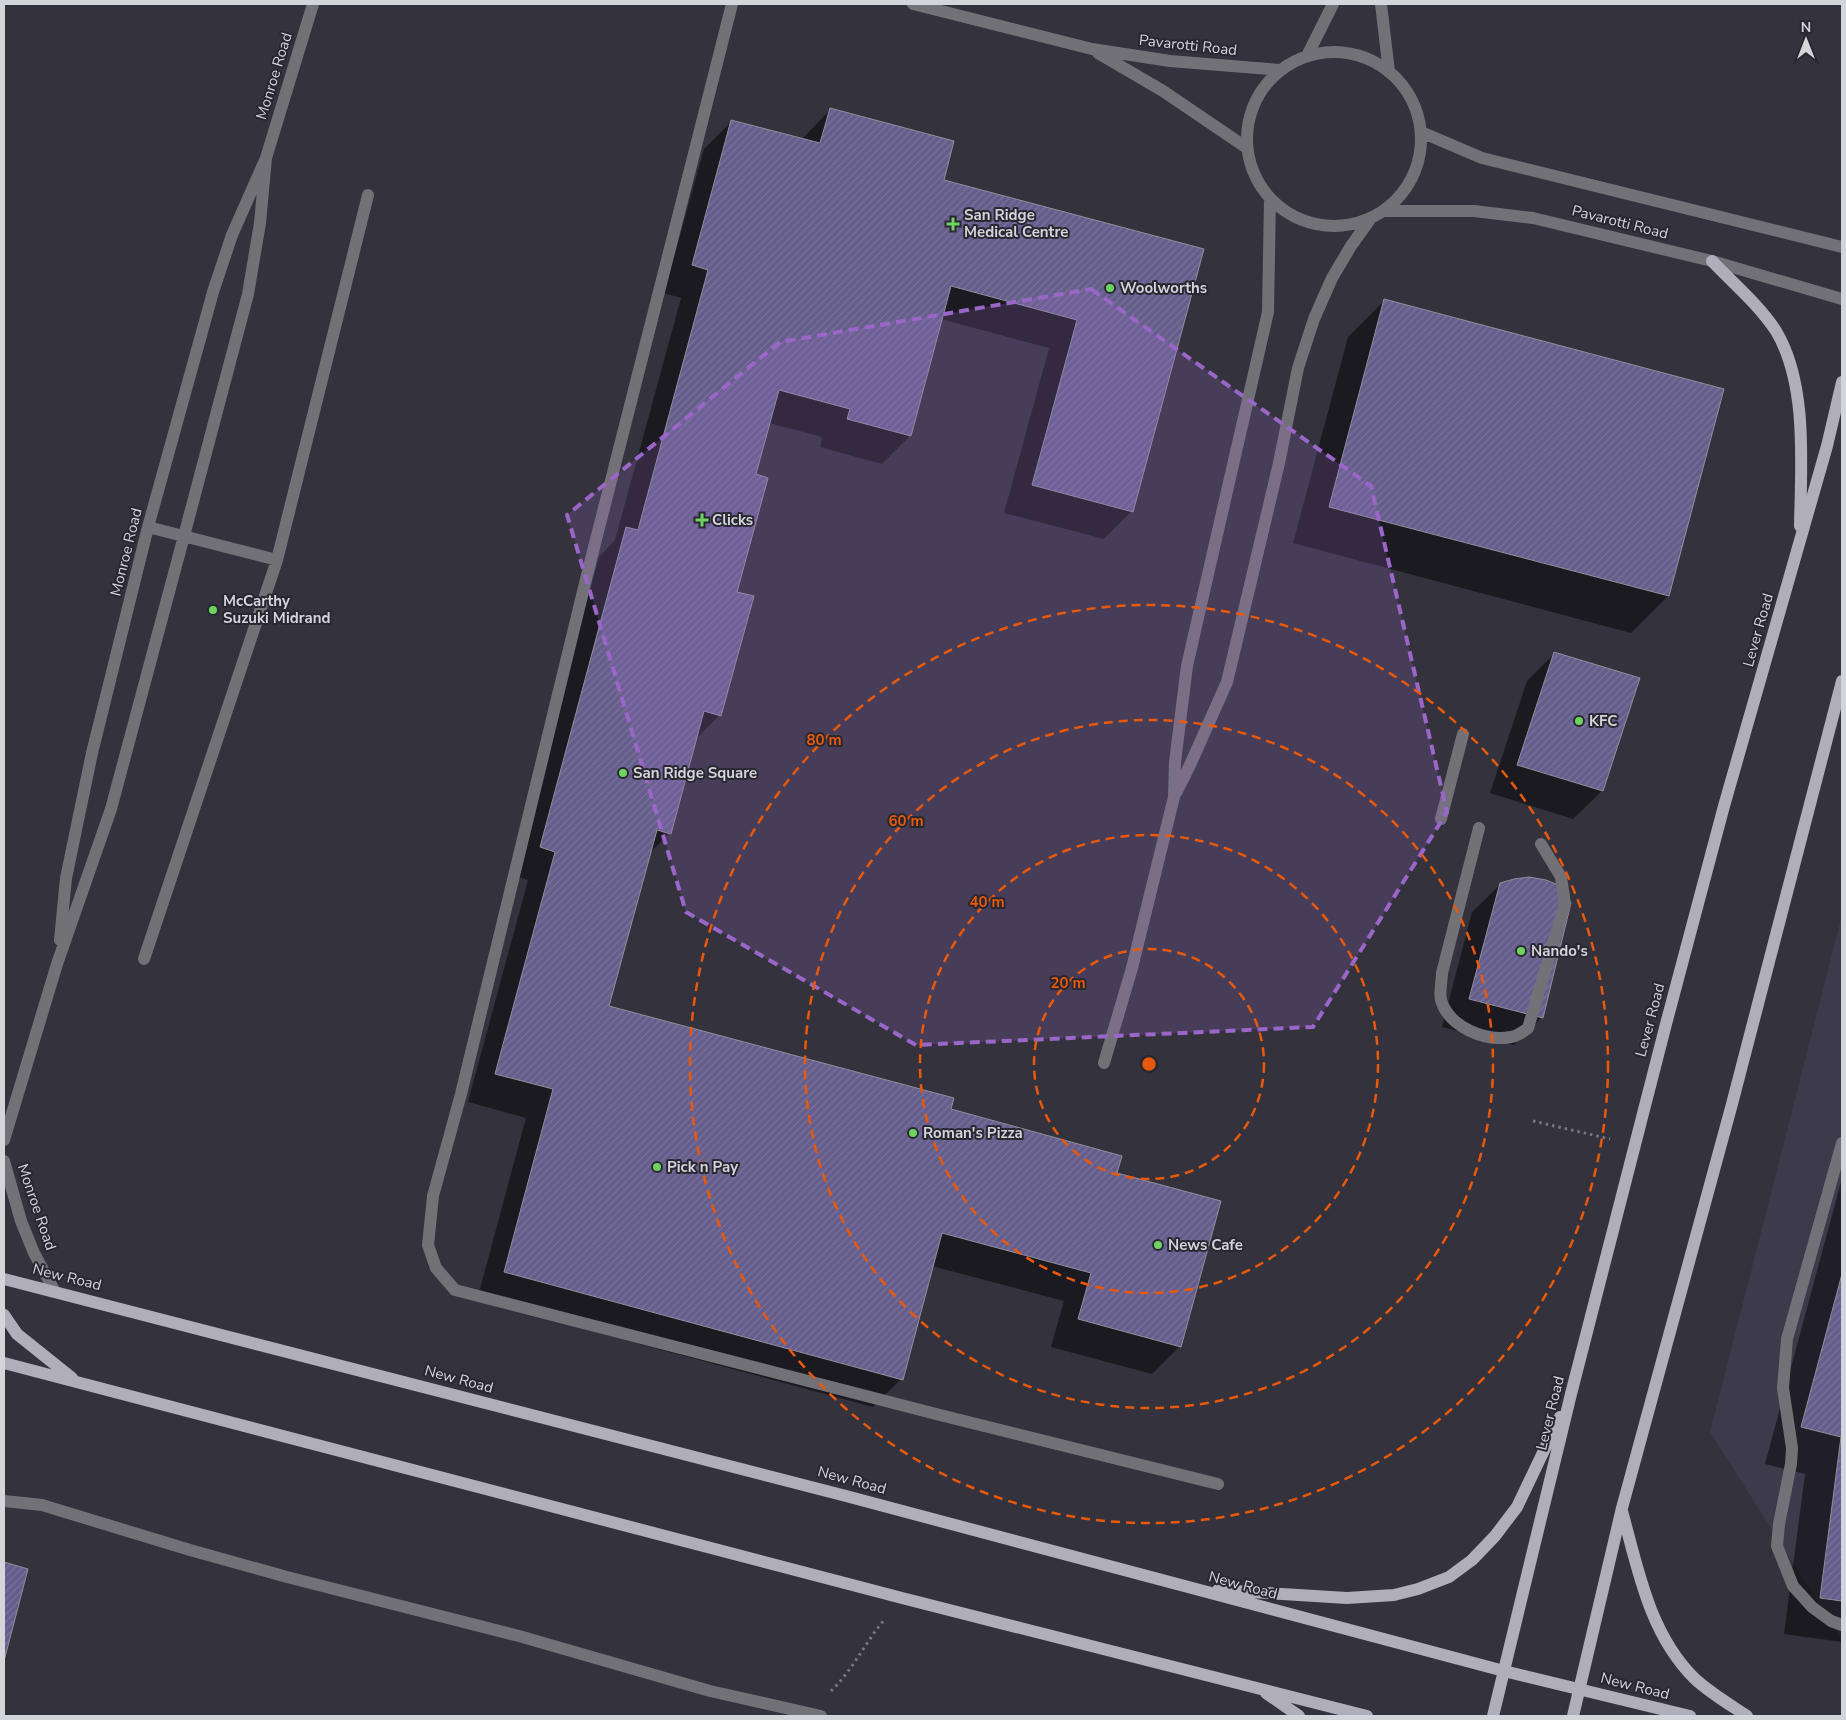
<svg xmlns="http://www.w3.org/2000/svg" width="1846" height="1720" viewBox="0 0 1846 1720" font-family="'Nunito Sans',sans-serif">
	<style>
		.built { fill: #3d3a4b }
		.shadow { fill: #0007 }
		.building { fill: url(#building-hatch); stroke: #918f9c }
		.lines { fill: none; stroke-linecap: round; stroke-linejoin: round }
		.path { stroke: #787780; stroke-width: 3; stroke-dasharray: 2.5 4; stroke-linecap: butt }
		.minor { stroke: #727177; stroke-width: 12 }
		.major { stroke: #afaeba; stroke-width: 12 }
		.marked { fill: #9a67c9; fill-opacity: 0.2; stroke: #9a67c9; stroke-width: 4; stroke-dasharray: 10 6; stroke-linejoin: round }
		.ring { fill: none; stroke: #e8590c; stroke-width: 2.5; stroke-dasharray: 9 6 }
		.poi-dot { fill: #6ed360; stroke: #292832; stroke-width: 2 }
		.labels { text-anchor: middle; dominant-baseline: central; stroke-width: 4; stroke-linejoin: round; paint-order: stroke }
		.street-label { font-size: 15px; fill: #d4d4db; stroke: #292832 }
		.poi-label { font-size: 15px; font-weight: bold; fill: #d4d4db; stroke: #292832; text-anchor: start }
		.centre { fill: #e8590c; stroke: #292832; stroke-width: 2.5 }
		.ring-label { font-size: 15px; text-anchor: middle; font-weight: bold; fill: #e8590c; stroke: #292832; stroke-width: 4; stroke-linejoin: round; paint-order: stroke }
	</style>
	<defs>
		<pattern id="building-hatch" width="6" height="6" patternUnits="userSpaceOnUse" patternTransform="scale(1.25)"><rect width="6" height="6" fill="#655d8b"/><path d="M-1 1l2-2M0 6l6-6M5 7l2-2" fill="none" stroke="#7a739b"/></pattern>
	</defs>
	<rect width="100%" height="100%" fill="#33323d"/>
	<path class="built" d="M1842 915V1640L1710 1432Z"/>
	<path class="shadow" d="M830 110 942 180 1203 250 1132 511 1104 539 1004 513 1049 348 941 319 910 436 882 464 820 447 822 437 769 423 755 475 736 593 720 715 694 741 669 833 649 854 608 1006 949 1110 1116 1174 1180 1346 1152 1374 1051 1347 1064 1301 932 1266 901 1379 873 1407 477 1300 526 1118 468 1102 528 880 512 875 599 557 615 540 681 298 664 293 704 149 732 121 801 140Z
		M1385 300 1668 596 1631 633 1293 543 1348 337Z
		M1555 653 1638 679 1602 791 1573 819 1490 793 1527 681Z
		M1501 884 1542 1017 1514 1045 1442 1027 1472 912Z
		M1842 1178V1642L1784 1634 1805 1474 1765 1464Z
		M4 1563 27 1569 4 1656Z"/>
	<path class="building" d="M830 108 954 141 944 180 1204 249 1133 512 1032 485 1077 320 951 286 911 436 847 419 850 409 779 390 756 474 768 478 737 592 754 596 721 716 704 711 671 834 657 830 609 1006 954 1098 951 1109 1122 1156 1117 1173 1221 1201 1181 1347 1078 1319 1091 1273 942 1233 903 1380 504 1272 553 1089 495 1074 555 852 540 847 626 527 638 530 708 270 692 265 731 120 820 143Z
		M1384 299 1724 389 1669 596 1329 507Z
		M1554 652 1640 678 1603 791 1517 765Z
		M1529 877 1546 880 1561 886 1571 903 1543 1018 1469 999 1500 883 1514 879Z
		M1842 1274V1601L1820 1598 1841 1437 1801 1427Z
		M4 1562 28 1569 4 1661Z"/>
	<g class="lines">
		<path class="path" d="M1533 1121 1610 1139
			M831 1691C852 1671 865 1643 884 1620"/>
		<path class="minor" d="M732 4 587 575 461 1094 433 1196 428 1245 436 1268 455 1290 940 1415 1218 1484
			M913 4 1092 49 1170 61 1280 70
			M1381 4 1389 72
			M1247 139a87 87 0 1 1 174 0a87 87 0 1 1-174 0Z
			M1098 53 1163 91 1247 148
			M1307 56 1333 4
			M1421 132 1482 158 1842 247
			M1384 211H1474L1533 218 1712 261 1842 299
			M148 527 277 560 368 195
			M1176 793 1190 765 1227 682 1279 463 1298 368 1314 319 1332 278 1351 246 1371 218
			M1441 819 1463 734
			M1479 828 1442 973C1442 981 1439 992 1441 1000 1449 1027 1485 1042 1511 1037 1517 1036 1523 1032 1528 1028L1565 904 1561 877 1541 844
			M60 940 66 878 92 753 148 527 213 292 232 235 266 158 313 4
			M144 959 277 560
			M1104 1063 1132 968 1174 797 1175 762 1187 666 1268 312 1270 199
			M4 1140 57 964 111 809 184 536 248 294 260 223 266 158
			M1842 1143 1787 1339 1783 1388 1792 1448 1791 1464 1779 1524 1777 1546 1793 1586 1812 1607 1831 1621 1842 1625
			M4 1161 21 1221 34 1253 54 1290
			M4 1501 42 1505 190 1550 287 1577 519 1636 710 1691 821 1716"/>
		<path class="major" d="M1712 261C1733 283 1759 305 1776 331 1808 384 1801 466 1800 526
			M4 1279 846 1496 1504 1671 1690 1716
			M4 1315 17 1334 72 1378
			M4 1363 902 1598 1367 1716
			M1622 1511C1638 1569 1649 1633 1694 1678 1710 1693 1729 1704 1747 1716
			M1218 1590 1347 1598 1394 1595 1418 1589 1449 1577 1472 1560 1495 1536 1517 1507 1560 1417
			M1266 1693 1299 1716
			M1493 1716 1571 1394 1666 1024 1724 806 1827 446 1842 382
			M1573 1716 1622 1508 1732 1104 1842 681"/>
	</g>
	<path class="marked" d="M1091 289 1371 486 1447 812 1313 1027 916 1045 686 912 567 515 780 342Z"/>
	<g class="ring">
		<circle cx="1149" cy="1064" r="115"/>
		<circle cx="1149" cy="1064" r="229"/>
		<circle cx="1149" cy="1064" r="344"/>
		<circle cx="1149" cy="1064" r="459"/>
	</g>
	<g class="poi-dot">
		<path d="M950.5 216.5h5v5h5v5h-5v5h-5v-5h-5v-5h5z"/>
		<circle cx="1110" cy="288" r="5"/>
		<path d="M699.5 512.5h5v5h5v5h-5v5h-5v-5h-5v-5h5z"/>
		<circle cx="213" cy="610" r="5"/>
		<circle cx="1579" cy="721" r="5"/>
		<circle cx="623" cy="773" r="5"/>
		<circle cx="1521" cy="951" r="5"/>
		<circle cx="913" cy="1133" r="5"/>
		<circle cx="657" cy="1167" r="5"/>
		<circle cx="1158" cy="1245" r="5"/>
	</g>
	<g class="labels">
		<g class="street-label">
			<text transform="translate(1188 45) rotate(6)">Pavarotti Road</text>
			<text transform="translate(274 76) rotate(-73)">Monroe Road</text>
			<text transform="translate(1620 222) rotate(14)">Pavarotti Road</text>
			<text transform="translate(126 552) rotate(-76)">Monroe Road</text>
			<text transform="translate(1758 630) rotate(-74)">Lever Road</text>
			<text transform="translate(1650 1020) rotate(-75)">Lever Road</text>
			<text transform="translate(37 1207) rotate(71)">Monroe Road</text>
			<text transform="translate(67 1277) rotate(14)">New Road</text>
			<text transform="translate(459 1379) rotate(15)">New Road</text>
			<text transform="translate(1550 1413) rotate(-76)">Lever Road</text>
			<text transform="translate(852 1480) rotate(15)">New Road</text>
			<text transform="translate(1243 1585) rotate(15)">New Road</text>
			<text transform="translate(1635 1686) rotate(14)">New Road</text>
		</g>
		<g class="poi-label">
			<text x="964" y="215">San Ridge<tspan x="964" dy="17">Medical Centre</tspan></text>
			<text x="1120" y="288">Woolworths</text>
			<text x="712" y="520">Clicks</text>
			<text x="223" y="601">McCarthy<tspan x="223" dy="17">Suzuki Midrand</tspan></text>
			<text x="1589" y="721">KFC</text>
			<text x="633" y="773">San Ridge Square</text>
			<text x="1531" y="951">Nando's</text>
			<text x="923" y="1133">Roman's Pizza</text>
			<text x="667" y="1167">Pick n Pay</text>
			<text x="1168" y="1245">News Cafe</text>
		</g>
	</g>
	<circle cx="1149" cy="1064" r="8" class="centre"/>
	<g class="ring-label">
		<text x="824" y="745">80 m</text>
		<text x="906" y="826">60 m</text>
		<text x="987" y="907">40 m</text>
		<text x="1068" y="988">20 m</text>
	</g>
	<rect width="1846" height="1720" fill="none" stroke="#d4d4db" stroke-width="10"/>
	<g transform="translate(1806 40)" stroke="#292832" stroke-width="4" paint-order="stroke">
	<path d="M0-4L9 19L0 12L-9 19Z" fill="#d4d4db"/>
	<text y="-8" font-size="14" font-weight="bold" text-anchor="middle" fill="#d4d4db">N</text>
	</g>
</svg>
